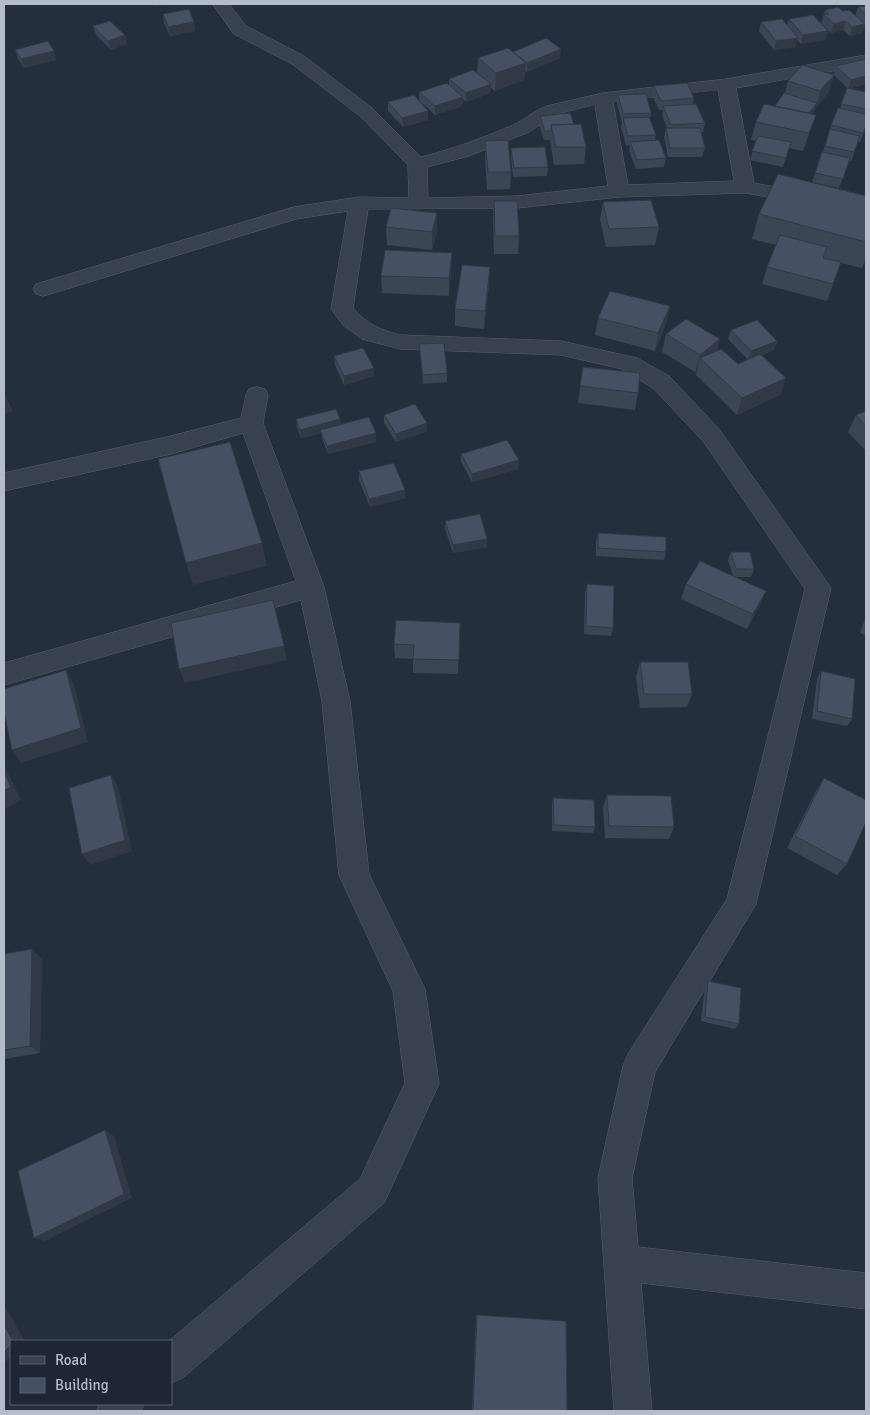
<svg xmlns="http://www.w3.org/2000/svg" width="870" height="1415" viewBox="0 0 870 1415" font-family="Signika,sans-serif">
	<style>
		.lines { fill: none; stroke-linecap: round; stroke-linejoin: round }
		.minor-casing { stroke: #565f6c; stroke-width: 1 }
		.minor { fill: #38414e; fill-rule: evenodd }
		.wall { fill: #3b4654 }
		.shaded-wall { fill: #303945 }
		.building { fill: #455162; stroke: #303945 }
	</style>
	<rect width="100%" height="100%" fill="#242f3e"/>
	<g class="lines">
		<defs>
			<path id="minor" d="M213 4H229L246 26 304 56 372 108 421 157C453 149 483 138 513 125 526 119 537 108 551 105L603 93 726 79 866 55V65L736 88 754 183 795 191 866 212V224L785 200 745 193 619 197 517 208 368 209 353 308C366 324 381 330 400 335L561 341 637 358 669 376 719 429 831 588 756 904 655 1072 632 1178 638 1247 866 1273V1309L641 1283 652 1411H614L598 1178 623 1066 628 1054 727 899 805 589 703 441 653 388 622 369 561 355 400 349 362 339 343 325 331 309 348 211 296 219 50 294 43 296 36 294 33 289 36 284 294 207 359 197 409 198 408 165 360 116 292 64 234 34ZM718 90 734 181 628 185 613 102ZM595 105 608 186 517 196 428 198 427 167 469 156 529 132 557 114Z
				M257 387 265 389 268 395 263 423 324 587 350 701 369 874 425 989 439 1084 384 1203 184 1377 171 1383V1341H169L360 1179 405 1083 393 991 339 875 322 701 301 600 4 685V663L296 581 243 433 171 454 4 491V473L171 436 241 418 246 395 249 389Z
				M100 1404H144L141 1411H97Z"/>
		</defs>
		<use href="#minor" class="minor-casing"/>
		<use href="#minor" class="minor"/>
	</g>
	<path class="wall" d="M866 6V27L865 25 862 33 850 36 843 30 831 33 824 27 828 31 825 40 801 44 797 40 795 47 774 50 759 31 761 22 787 24 789 19 821 24 825 10 842 11 855 16 858 7Z
		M163 14 194 22 195 31 170 36 164 23Z
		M93 26 127 44 111 50 96 35Z
		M15 50 56 60 24 68 18 59Z
		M513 52 560 58 527 72 525 71 524 80 495 91 490 87V93L466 102 463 99 462 106 435 115 422 103 428 111V120L403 127 388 111V102L419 101V92L449 85V79L477 73 478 58Z
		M836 66 866 84 850 88 866 92V127L860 142H858L851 162 849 161 839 188 817 183 866 196V258L862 268 841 263 827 301 762 284 767 267 776 245 752 239 759 214 812 182 823 152 831 125 840 108 847 88 834 75 828 93 815 109 812 114 816 115 803 151 789 148 783 167 750 160 756 141 751 140 756 122 775 106 785 93 788 81 833 75Z
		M654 86 694 98 693 104 705 123 703 132H701L705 148 702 157H668L664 137 666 128H667L662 115 663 110H659L652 95Z
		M618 95 651 113 650 119 656 135 655 140 666 158 664 167 636 169 629 151 630 145 626 146 621 127 622 123 617 104Z
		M540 116 574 124 586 147 584 164 554 165 550 140H544L539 125Z
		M485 141 511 172 510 189 487 190 485 158Z
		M511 148 548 167 547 176 513 177 511 157Z
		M494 201 519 236 518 254H494L493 218Z
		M603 202 659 227 655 245 606 247 600 219Z
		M386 227 437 231 432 250 387 245Z
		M452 253 451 270 449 296 382 293 381 276Z
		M489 284 484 329 455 326V309Z
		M670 306 666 324 655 351 595 335 598 318Z
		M731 330 777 341 774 350 762 355 786 378 780 395 737 415 696 375 697 371 695 372 662 352 666 334 720 339 717 351 738 364 748 360 728 339Z
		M419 344 447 373V382L423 384 420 353Z
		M334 356 374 376 344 385 335 365Z
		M583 367 638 393 635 410 578 403Z
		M866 411V451L848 432 856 415Z
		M384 415 427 431 396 442 384 423Z
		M296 419 341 424 376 433V442L328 454 322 438 321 433 301 438 297 427Z
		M461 454 519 460 518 469 472 482 461 462Z
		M359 471 405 498 370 507 359 480Z
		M445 521 487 539V547L453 553 445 529Z
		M598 533 666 552 664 560 596 556V541Z
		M731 552 754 569 751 577H734L766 591 759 607 747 629 681 599 686 584 733 576 728 560Z
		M587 584 613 628 611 636 584 634 585 592Z
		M866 616V636L860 633Z
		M460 623 458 674 413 673V659L395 658 394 644Z
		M640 662 692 694 687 707 640 708 636 677Z
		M821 671 852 719 847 726 812 719 817 679Z
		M824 778 847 864 837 875 787 848 816 791Z
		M607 795 674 827 669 839 605 838 603 807Z
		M553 798 595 827 593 833 552 831V804Z
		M4 954 42 959 40 1053 4 1059Z
		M708 981 739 1024 735 1029 701 1021 705 986Z
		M477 1315 567 1411H472L476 1316Z"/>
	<path class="shaded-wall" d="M153 4H170L154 6Z
		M846 21 843 30 831 33 834 24Z
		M194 22 195 31 170 36 168 27Z
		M865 24 862 33 850 36 852 27Z
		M828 31 825 40 801 44 803 35Z
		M125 35 127 44 111 50 108 41Z
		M798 38 795 47 774 50 776 41Z
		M561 49 560 58 527 72V63Z
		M54 51 56 60 24 68 21 59Z
		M526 63 524 80 495 91 496 73Z
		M866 70V84L848 89 851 80Z
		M834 75 828 93 815 109 814 112 804 127 806 118 817 103 820 91Z
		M491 84 490 93 466 102V93Z
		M463 97 462 106 435 115V106Z
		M428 111V120L403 127 402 118Z
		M816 115 810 132 803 151 809 133Z
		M437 213V231L432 250V232Z
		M452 253 451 270 449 296V278Z
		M490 267 489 284 484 329 485 311Z
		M670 306 666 324 655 351 658 333Z
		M720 339 715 356 700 358 697 371 695 372 700 355Z
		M777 341 774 350 748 360 751 351Z
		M374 368V376L344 385V376Z
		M786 378 780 395 737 415 742 398Z
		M5 394 13 411 4 415V395Z
		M340 419 341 428 320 430 321 433 301 438 300 430Z
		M427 423V431L396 442V434Z
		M376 433V442L328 454 327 446Z
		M519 460 518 469 472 482V474Z
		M405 490V498L370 507 369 499Z
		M487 539V547L453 553V545Z
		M262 543 267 566 193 585 186 563Z
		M766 591 759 607 747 629 753 614Z
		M284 646 287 660 185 683 179 669Z
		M66 670 74 684 88 742 21 763 12 750Z
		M4 765 21 800 4 809Z
		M111 775 118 787 132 851 90 865 82 854Z
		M32 949 42 959 40 1053 30 1046Z
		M105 1130 114 1136 132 1198 45 1241 34 1238Z
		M4 1305 25 1341H13L4 1325Z
		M11 1345V1356L4 1363V1352Z"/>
	<path class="building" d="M866 6V15L858 7Z
		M838 7 842 11 849 10 865 24 852 27 846 21 834 24 824 15 829 14 825 10Z
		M189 9 194 22 168 27 163 14Z
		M813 15 828 31 803 35 789 19Z
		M782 19 798 38 776 41 761 22Z
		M110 21 125 35 108 41 93 26Z
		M546 38 561 49 527 63 513 52Z
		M48 41 54 51 21 59 15 50Z
		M508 48 526 63 496 73 478 58Z
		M866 59V76L851 80 836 66Z
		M802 65 834 75 820 91 788 81Z
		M473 70 491 84 466 93 449 79Z
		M447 83 463 97 435 106 419 92Z
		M687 83 694 98 661 101 654 86Z
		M847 88 866 92V109L841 104Z
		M784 93 817 103 809 113 775 106Z
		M646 94 651 113 623 114 618 95Z
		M414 95 428 111 402 118 388 102Z
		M696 104 705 123 671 125 663 106Z
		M764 104 816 115 809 133 756 122Z
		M838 108 866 114V126L863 133 831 125Z
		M570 113 574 124 551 125V131H545L540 116Z
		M649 117 656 135 628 136 623 118Z
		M581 124 586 147H556L551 125Z
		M666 128H700L705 148H670Z
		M830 129 860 136 854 152 825 146Z
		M758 136 791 142 786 158 752 151Z
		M508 140 511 172H488L485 141Z
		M659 140 666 158 637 160 630 142Z
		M545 147 548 167 514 168 511 148Z
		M822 152 850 158 843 179 815 173Z
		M778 174 866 196V242L759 214Z
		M651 200 659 227 609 229 603 202Z
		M494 201H517L519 236H495Z
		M391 208 437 213 432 232 386 227Z
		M780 235 827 247 823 258 841 262 833 284 767 267Z
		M385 250 452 253 449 278 381 276Z
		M462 265 490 267 485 311 455 309Z
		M610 291 670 306 658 333 598 318Z
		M686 319 720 339 700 355 666 334Z
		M757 320 777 341 751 351 731 330Z
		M444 343 447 373 423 375 419 344Z
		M363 348 374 368 344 376 334 356Z
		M721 349 738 364 760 354 786 378 742 398 700 358Z
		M583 367 640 373 638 393 580 386Z
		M415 404 427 423 396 434 384 415Z
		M336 409 340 419 300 430 296 419Z
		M866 411V426L856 415Z
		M369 417 376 433 327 446 320 430Z
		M507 440 519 460 472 474 461 454Z
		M230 442 262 543 186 563 158 459Z
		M394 463 405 490 369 499 359 471Z
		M480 514 487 539 453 545 445 521Z
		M598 533 666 537V552L598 548Z
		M731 552H750L754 569H736Z
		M700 561 766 591 753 614 686 584Z
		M587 584 614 586 613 628 586 626Z
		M273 600 284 646 179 669 171 623Z
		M396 620 460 623 459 660 413 659 414 645 394 644Z
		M640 662H688L692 694H644Z
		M66 670 81 728 12 750 4 712V689Z
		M821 671 855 679 852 719 817 711Z
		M4 772 11 787 4 791Z
		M111 775 125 840 82 854 69 788Z
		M824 778 866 800V822L847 864 795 836Z
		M607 795 671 796 674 827 609 826Z
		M553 798 594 800 595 827 554 825Z
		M32 949 30 1046 4 1050V954Z
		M708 981 741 988 739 1024 705 1017Z
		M105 1130 124 1194 34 1238 18 1171Z
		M477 1315 566 1321 567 1411H473Z
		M4 1325 13 1341H11V1345L4 1352Z"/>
	<rect width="870" height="1415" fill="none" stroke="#b4bcc9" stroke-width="10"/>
	<rect x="10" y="1340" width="162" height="65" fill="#1d2633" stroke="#59626f"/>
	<rect x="20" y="1356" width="25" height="8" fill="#38414e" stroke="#59626f"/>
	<text x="55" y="1365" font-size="15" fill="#b4bcc9">Road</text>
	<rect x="20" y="1378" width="25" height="15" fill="#455162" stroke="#59626f"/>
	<text x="55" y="1390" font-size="15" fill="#b4bcc9">Building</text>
</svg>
